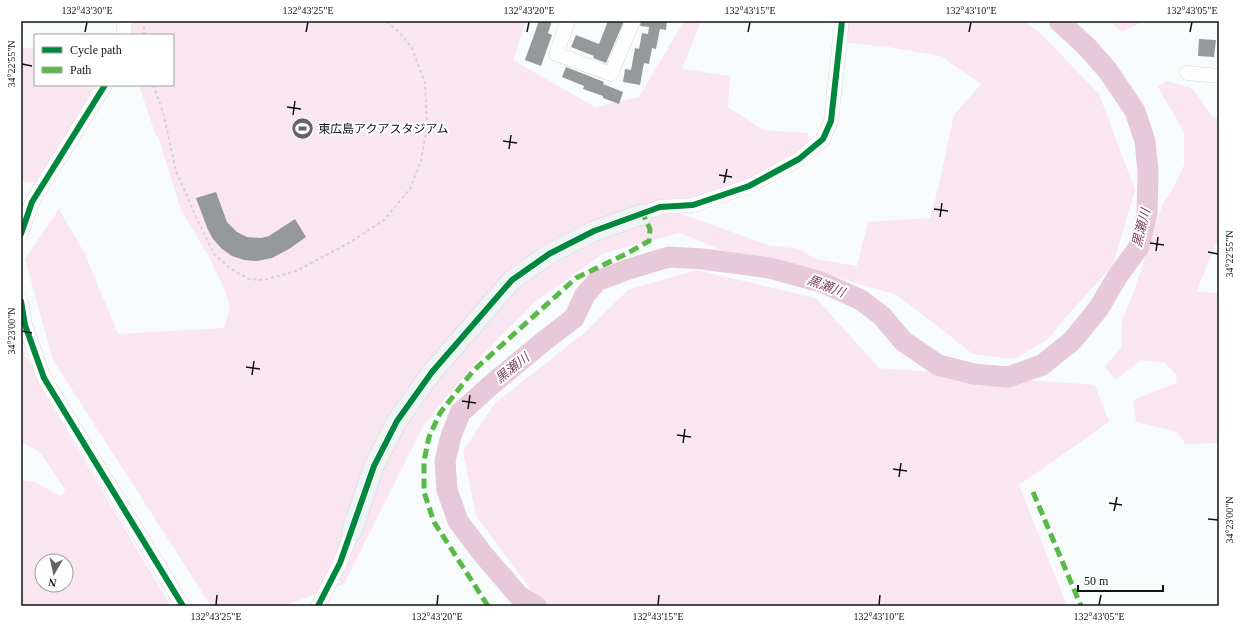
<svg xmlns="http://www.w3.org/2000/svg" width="1240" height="627" viewBox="0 0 1240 627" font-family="'Times New Roman','Noto Sans JP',serif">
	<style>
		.green { fill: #f9e6f1; fill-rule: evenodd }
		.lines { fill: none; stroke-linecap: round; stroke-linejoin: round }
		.river { stroke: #e8c9da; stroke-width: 21 }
		.building { fill: #96999a }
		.street-casing { stroke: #d5d7d8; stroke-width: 15 }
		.secondary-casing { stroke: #d5d7d8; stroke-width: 21 }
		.path { stroke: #d2d2d2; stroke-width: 2; stroke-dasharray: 3 3; stroke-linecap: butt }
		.street { stroke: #fefeff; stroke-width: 14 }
		.secondary { stroke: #eef3f4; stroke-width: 20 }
		.quiet { stroke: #58b947; stroke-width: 5; stroke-dasharray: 10 5; stroke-linecap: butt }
		.cycleway-casing { stroke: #fff; stroke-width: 8 }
		.cycleway { stroke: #00873e; stroke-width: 6 }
		.ticks { fill: none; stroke: #111313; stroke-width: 1.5 }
		.labels { text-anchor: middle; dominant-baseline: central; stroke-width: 4; stroke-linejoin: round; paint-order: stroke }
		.poi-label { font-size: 12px; fill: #111313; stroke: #fff; text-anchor: start }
		.water-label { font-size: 13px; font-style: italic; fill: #7c4062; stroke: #fff }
		.neatline { fill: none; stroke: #111313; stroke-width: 1.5 }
		.ticks-label { font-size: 10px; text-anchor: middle; fill: #111313 }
	</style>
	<rect width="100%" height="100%" fill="#f7fbfc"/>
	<path class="green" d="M133 21H526L513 60 595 107 639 97 684 21H701L682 69 730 76 728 107 763 130 808 133 810 159 726 200 679 213 768 245 798 249 816 259 857 266 868 222 930 218 939 185 954 115 981 84 941 56 888 47 841 42 846 21H1023L1038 31 1099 94 1135 190 1113 265 1067 316 1047 340 1014 359 973 354 897 295 819 272 721 250 680 233 604 253 536 301 487 350 425 423 344 584 283 606H211L53 360 25 259 59 209 85 254 118 334 224 328 230 306 224 288 209 257 181 210 158 136H156L139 85H173V35H131Z
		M1110 21H1141L1135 26 1122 32Z
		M21 47 35 49V85H95L84 104 35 183 21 181Z
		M1167 81 1192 88 1212 116 1219 119V237L1196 292 1219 293V443L1185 444 1178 432 1136 422 1133 400 1176 383 1177 375 1165 363 1141 360 1115 380 1105 366 1121 348 1122 320 1133 294 1163 203 1172 191 1184 165V132L1158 87Z
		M696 270 816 298 879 368 1095 385 1109 422 1019 485 1067 606H543L476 516 463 451 495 403 583 334 628 290Z
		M21 341 23 349 41 388 171 606H21V480L35 482 60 496 66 491 40 452 21 442ZM42 561H66V585H42Z"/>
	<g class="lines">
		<path class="river" d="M536 606 519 596 482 553 458 521 447 490 445 461 451 436 460 413 491 385 544 341 574 318 585 295 597 281 629 269 669 257 703 259 770 268 821 282 861 300 882 316 903 341 938 365 974 374 1008 377 1042 365 1072 341 1099 308 1117 277 1139 247 1147 214 1148 171 1145 141 1135 111 1108 71 1088 48 1059 21"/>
	</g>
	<path class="building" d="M539 21H552L548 33 552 35 541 66 525 60Z
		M608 21H624L606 63 593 58 594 56 571 47 576 35 599 44Z
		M641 21H667L666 30 660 29 656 49 652 48 649 64 644 63 640 85 623 82 625 69 631 70 635 48 639 49 642 33 648 34 649 27 640 26Z
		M1199 39 1216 40 1214 57 1198 56Z
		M566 67 604 82 603 84 623 92 619 104 603 98V96L583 89 584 86 562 77Z
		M216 192 227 222 237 232 247 237 261 238 269 236 295 219 306 237 289 249 272 258 257 261 244 260 232 256 222 249 213 239 208 230 196 198Z"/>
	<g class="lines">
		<defs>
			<path id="street" d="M568 21 556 54 611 74 633 21
				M123 35 125 21
				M1187 73 1219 76
				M643 214 660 207 693 205 749 186 799 159 823 139 831 121 842 21
				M21 234 32 202 105 85
				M21 301 25 325 44 378 183 606
				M318 606 340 563 352 531"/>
			<path id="secondary" d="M352 531 374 466 397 421 432 372 512 280 549 254 594 231 643 214"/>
		</defs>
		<use href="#street" class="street-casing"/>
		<use href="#secondary" class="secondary-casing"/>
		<path class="path" d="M144 35V21
			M153 85 163 112 176 171 196 217 214 254 231 269 249 279 264 280 296 271 349 243 384 220 410 189 421 161 427 127 425 83 412 48 399 32 386 21"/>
		<use href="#street" class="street"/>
		<use href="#secondary" class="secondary"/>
		<path class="quiet" d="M1033 492 1081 606
			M488 606 434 522 424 492V461L429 437 440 413 473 371 576 278 626 254 649 241 650 229 643 214"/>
		<defs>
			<path id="cycleway" d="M21 234 32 202 105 85
				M21 301 25 325 44 378 183 606
				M318 606 340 563 374 466 397 421 432 372 512 280 549 254 594 231 660 207 693 205 749 186 799 159 823 139 831 121 842 21"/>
		</defs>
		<use href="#cycleway" class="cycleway-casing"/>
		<use href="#cycleway" class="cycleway"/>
	</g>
	<path class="ticks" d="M85 32 87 22M306 32 308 22M527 32 529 22M748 32 750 22M969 32 971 22M1190 32 1192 22M22 64 32 66M287 107 301 109M293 115 295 101M503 141 517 143M509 149 511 135M719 175 732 177M724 183 727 169M934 209 948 211M940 217 942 203M1150 243 1164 245M1156 251 1158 237M1208 252 1218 254M22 331 32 333M246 367 260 369M252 375 254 361M462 401 476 403M468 409 470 395M677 435 691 437M683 443 685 429M893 469 907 471M899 477 901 463M1109 503 1122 505M1114 511 1117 497M1208 519 1218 520M216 605 217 595M437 605 438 595M658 605 659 595M879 605 880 595M1099 605 1101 595"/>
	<defs>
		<symbol id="stadium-disc" viewBox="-11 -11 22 22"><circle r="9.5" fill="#626465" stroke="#fff"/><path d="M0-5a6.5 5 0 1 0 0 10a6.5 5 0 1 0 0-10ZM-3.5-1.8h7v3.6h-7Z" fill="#fff"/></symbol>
	</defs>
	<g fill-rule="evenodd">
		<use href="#stadium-disc" x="290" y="116" width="25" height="25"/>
	</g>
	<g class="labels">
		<g class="poi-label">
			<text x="318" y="129">東広島アクアスタジアム</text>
		</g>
		<g class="water-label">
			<text transform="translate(1141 228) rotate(-76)">黒瀬川</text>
			<text transform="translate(826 286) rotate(21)">黒瀬川</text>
			<text transform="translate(512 368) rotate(-39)">黒瀬川</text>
		</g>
	</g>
	<rect width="1240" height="627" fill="none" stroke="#ffffff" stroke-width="44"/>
	<rect x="34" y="34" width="140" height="52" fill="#ffffff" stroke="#a0a1a1"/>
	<rect x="42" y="47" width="20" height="6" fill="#00873e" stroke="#a0a1a1"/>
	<text x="70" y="54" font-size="12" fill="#111313">Cycle path</text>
	<rect x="42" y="67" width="20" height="6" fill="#58b947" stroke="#a0a1a1"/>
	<text x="70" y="74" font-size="12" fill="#111313">Path</text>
	<g transform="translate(54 573) rotate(189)"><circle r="19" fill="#ffffff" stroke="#a0a1a1"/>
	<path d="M0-3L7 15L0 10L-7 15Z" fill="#626465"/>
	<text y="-6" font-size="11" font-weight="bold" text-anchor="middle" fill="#111313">N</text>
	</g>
	<path d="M1078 585v6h85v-6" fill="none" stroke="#111313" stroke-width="2"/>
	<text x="1084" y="585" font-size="12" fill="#111313" stroke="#ffffff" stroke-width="3" paint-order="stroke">50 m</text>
	<rect x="22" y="22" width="1196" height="583" class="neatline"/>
	<g class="ticks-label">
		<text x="87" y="14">132°43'30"E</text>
		<text x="308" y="14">132°43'25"E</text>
		<text x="529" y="14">132°43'20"E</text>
		<text x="750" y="14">132°43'15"E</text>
		<text x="971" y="14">132°43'10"E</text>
		<text x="1192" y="14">132°43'05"E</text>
		<text transform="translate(11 64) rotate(-90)" y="4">34°22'55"N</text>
		<text transform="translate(1229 254) rotate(-90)" y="4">34°22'55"N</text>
		<text transform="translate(11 331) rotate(-90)" y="4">34°23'00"N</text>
		<text transform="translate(1229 520) rotate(-90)" y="4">34°23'00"N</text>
		<text x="216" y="620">132°43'25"E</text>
		<text x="437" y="620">132°43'20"E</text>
		<text x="658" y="620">132°43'15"E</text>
		<text x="879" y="620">132°43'10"E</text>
		<text x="1099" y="620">132°43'05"E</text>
	</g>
</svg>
